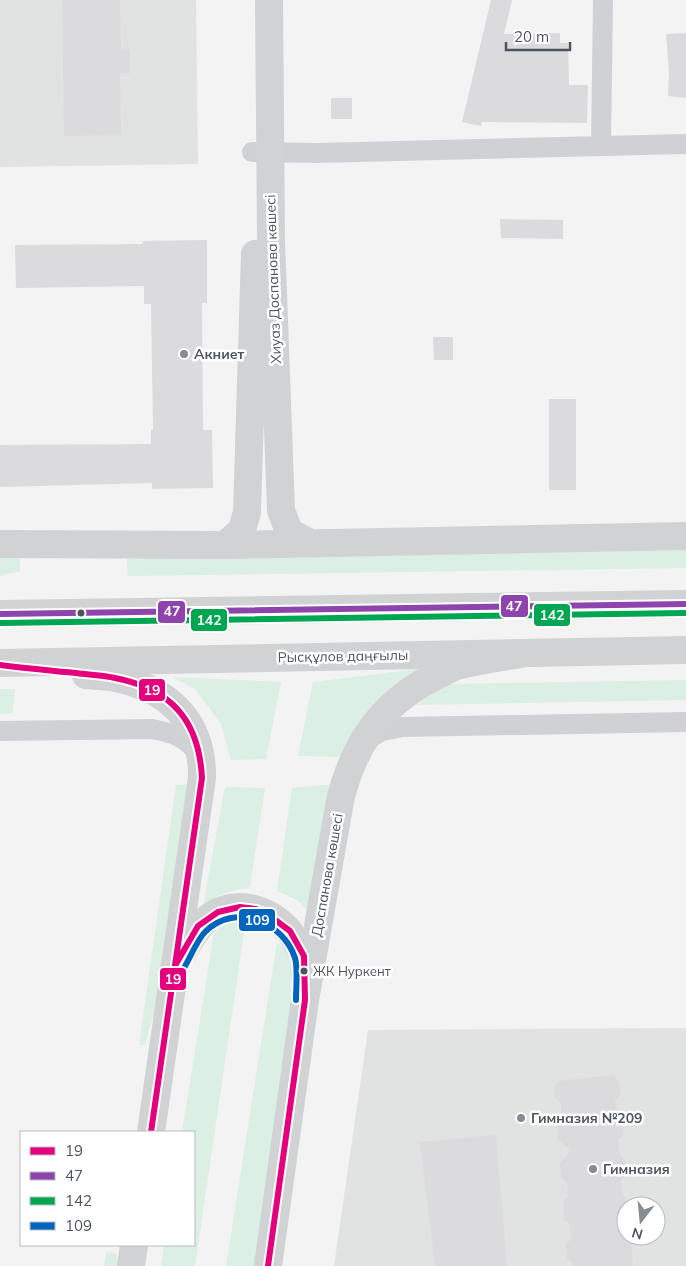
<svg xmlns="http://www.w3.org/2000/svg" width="686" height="1266" viewBox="0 0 686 1266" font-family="Mulish,sans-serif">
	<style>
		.education { fill: #e1e2e2; fill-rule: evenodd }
		.green { fill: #dbefe4 }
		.building { fill: #dbdbdd }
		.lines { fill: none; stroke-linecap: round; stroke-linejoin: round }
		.street { stroke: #cfd1d4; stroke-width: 20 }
		.secondary { stroke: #d0d2d4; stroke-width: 28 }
		.bus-1-casing { stroke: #fff; stroke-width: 10 }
		.bus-2-casing { stroke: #fff; stroke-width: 10 }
		.bus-3-casing { stroke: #fff; stroke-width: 10 }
		.bus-4-casing { stroke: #fff; stroke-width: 10 }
		.bus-1 { stroke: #e5007d; stroke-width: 6 }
		.bus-2 { stroke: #8e44ad; stroke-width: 6 }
		.bus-3 { stroke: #00a651; stroke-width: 6 }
		.bus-4 { stroke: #0065bd; stroke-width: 6 }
		.poi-dot { fill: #868c92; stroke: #fff; stroke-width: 2 }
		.bus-dot { fill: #4c545d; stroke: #fff; stroke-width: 2 }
		.labels { text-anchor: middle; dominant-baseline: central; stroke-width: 5; stroke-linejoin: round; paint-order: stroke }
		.bus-label { font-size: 13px; fill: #4c545d; stroke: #fff; text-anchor: start }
		.street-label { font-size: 14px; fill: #4c545d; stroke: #fff }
		.poi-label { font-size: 14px; font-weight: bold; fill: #4c545d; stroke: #fff; text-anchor: start }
		.line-badge { stroke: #fff; stroke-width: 2 }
		.badge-label { font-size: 14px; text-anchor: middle; font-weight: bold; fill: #fff }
	</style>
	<rect width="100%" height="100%" fill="#f3f3f3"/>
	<path class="education" d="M0 0H196L198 164 0 167Z
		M686 1028V1266H334L368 1030ZM626 1206H656V1236H626Z"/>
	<path class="green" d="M686 544V568L128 576 126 553Z
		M0 552H20V571L0 576Z
		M426 668 342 757 298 756 313 682Z
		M172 677 281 682 266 759 231 760 221 724 195 689Z
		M686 680V700L416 705 445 684Z
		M0 689H15L13 713 0 714Z
		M193 784 159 996 145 1045H139L176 785Z
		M335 784 310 913 297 900 277 891 292 788Z
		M225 787 265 788 250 887 224 893 203 906Z
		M246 919 195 1266H161L164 1245H194V1132H182L214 933 229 922Z
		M277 942 291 956 296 969 259 1266H226Z
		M106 1252 116 1253 119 1266H104Z"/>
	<path class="building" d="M62 0H120L121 49H130V73H120L121 135 64 136Z
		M491 0H512L504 34 560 33V43H568L569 85H588L587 123 482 122 481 126 462 122Z
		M686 33V98L668 96 669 72 666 34Z
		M331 98H352V119H331Z
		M500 219 563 220V239L501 238Z
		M207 240V303H202L203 430H212L213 488 152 489V483L0 487V445L151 444V430H153L151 304H144V286L16 288 15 245 143 244V241Z
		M433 337H453V360H434Z
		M549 399H576V490H549Z
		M614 1075 619 1082 621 1094 615 1100 617 1115 622 1120 623 1134 618 1140 620 1155 625 1160 626 1175 621 1180 622 1194 626 1198 624 1234 631 1240 633 1266H575L567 1259 566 1244 571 1239 570 1224 564 1220 563 1202 568 1196 567 1183 561 1178 560 1163 571 1150 558 1140 557 1124 561 1118V1103L555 1098 554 1087 559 1081Z
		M496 1135 507 1266H435L420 1142Z"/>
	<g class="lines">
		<path class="street" d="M601 146 603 0
			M252 152 318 153 686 144
			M0 731 152 729C174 733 186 737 199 755
			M365 741 382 731 403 727 686 722"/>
		<path class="secondary" d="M269 0 271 240 281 510 289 532 310 543
			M0 544 225 545 686 536
			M225 545 242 530 247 512 255 254
			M0 614 686 604
			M0 663 686 650
			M86 675C97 676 110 676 121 679 172 692 203 724 202 778L151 1132
			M180 956C191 939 199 921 218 912 248 898 282 916 297 943 299 947 303 952 304 956 305 962 304 970 305 976
			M131 1266 134 1245
			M268 1266 305 1000 340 801C353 745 383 701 436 676 443 673 450 668 457 666 480 660 504 657 528 653"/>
		<defs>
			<path id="bus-1" d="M0 665C25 668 51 671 76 673 89 675 102 675 115 678 172 689 199 721 202 778L151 1132
				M176 964 198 926 218 912 240 907 256 909 266 913 290 931 304 956 305 1000 268 1266"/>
			<path id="bus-2" d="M0 614 686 604"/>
			<path id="bus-3" d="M0 623 686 613"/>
			<path id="bus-4" d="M184 968C190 958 197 940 205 932 234 902 283 921 295 958 298 968 296 989 296 1000"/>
		</defs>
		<use href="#bus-1" class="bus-1-casing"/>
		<use href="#bus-2" class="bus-2-casing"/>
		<use href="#bus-3" class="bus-3-casing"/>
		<use href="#bus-4" class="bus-4-casing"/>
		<use href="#bus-1" class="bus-1"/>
		<use href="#bus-2" class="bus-2"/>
		<use href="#bus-3" class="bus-3"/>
		<use href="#bus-4" class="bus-4"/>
	</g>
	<g class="poi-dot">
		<circle cx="184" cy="354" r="5"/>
		<circle cx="521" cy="1118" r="5"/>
		<circle cx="593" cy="1169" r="5"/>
	</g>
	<g class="bus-dot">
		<circle cx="81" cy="613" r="4.5"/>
		<circle cx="304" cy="971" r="4.5"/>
	</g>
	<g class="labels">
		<g class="bus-label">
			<text x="313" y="971">ЖК Нуркент</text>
		</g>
		<g class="street-label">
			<text transform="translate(273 279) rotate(-92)">Хиуаз Доспанова көшесі</text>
			<text transform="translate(343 656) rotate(-1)">Рысқұлов даңғылы</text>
			<text transform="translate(327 875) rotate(-80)">Доспанова көшесі</text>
		</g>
		<g class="poi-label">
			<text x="194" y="354">Акниет</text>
			<text x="531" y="1118">Гимназия №209</text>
			<text x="603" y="1169">Гимназия</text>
		</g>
	</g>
	<g class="line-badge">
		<rect x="500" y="594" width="29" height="24" rx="5" fill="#8e44ad"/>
		<rect x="157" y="600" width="29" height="24" rx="5" fill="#8e44ad"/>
		<rect x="533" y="603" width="38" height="24" rx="5" fill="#00a651"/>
		<rect x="190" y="608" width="38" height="24" rx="5" fill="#00a651"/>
		<rect x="138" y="678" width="28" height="24" rx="5" fill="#e5007d"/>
		<rect x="238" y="908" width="38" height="24" rx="5" fill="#0065bd"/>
		<rect x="159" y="967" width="28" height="24" rx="5" fill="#e5007d"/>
	</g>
	<g class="badge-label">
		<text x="514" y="611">47</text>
		<text x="172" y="616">47</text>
		<text x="552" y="620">142</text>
		<text x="209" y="625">142</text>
		<text x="152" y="695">19</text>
		<text x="257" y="925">109</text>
		<text x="173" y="984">19</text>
	</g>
	<rect x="20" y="1131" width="175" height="115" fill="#ffffff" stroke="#b7bbbe"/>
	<rect x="30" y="1147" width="25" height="8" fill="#e5007d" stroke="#b7bbbe"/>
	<text x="65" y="1156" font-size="15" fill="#4c545d">19</text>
	<rect x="30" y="1172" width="25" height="8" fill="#8e44ad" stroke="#b7bbbe"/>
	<text x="65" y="1181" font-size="15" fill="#4c545d">47</text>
	<rect x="30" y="1197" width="25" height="8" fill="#00a651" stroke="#b7bbbe"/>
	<text x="65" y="1206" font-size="15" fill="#4c545d">142</text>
	<rect x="30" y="1222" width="25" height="8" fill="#0065bd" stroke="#b7bbbe"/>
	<text x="65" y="1231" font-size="15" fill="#4c545d">109</text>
	<g transform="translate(641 1221) rotate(196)"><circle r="24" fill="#ffffff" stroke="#b7bbbe"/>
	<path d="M0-4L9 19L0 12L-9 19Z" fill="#868c92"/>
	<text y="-8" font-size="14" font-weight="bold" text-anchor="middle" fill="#4c545d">N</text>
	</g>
	<path d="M506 42v8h64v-8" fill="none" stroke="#4c545d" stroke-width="2.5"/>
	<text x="514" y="42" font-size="15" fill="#4c545d" stroke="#ffffff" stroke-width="4" paint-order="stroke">20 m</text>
</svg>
